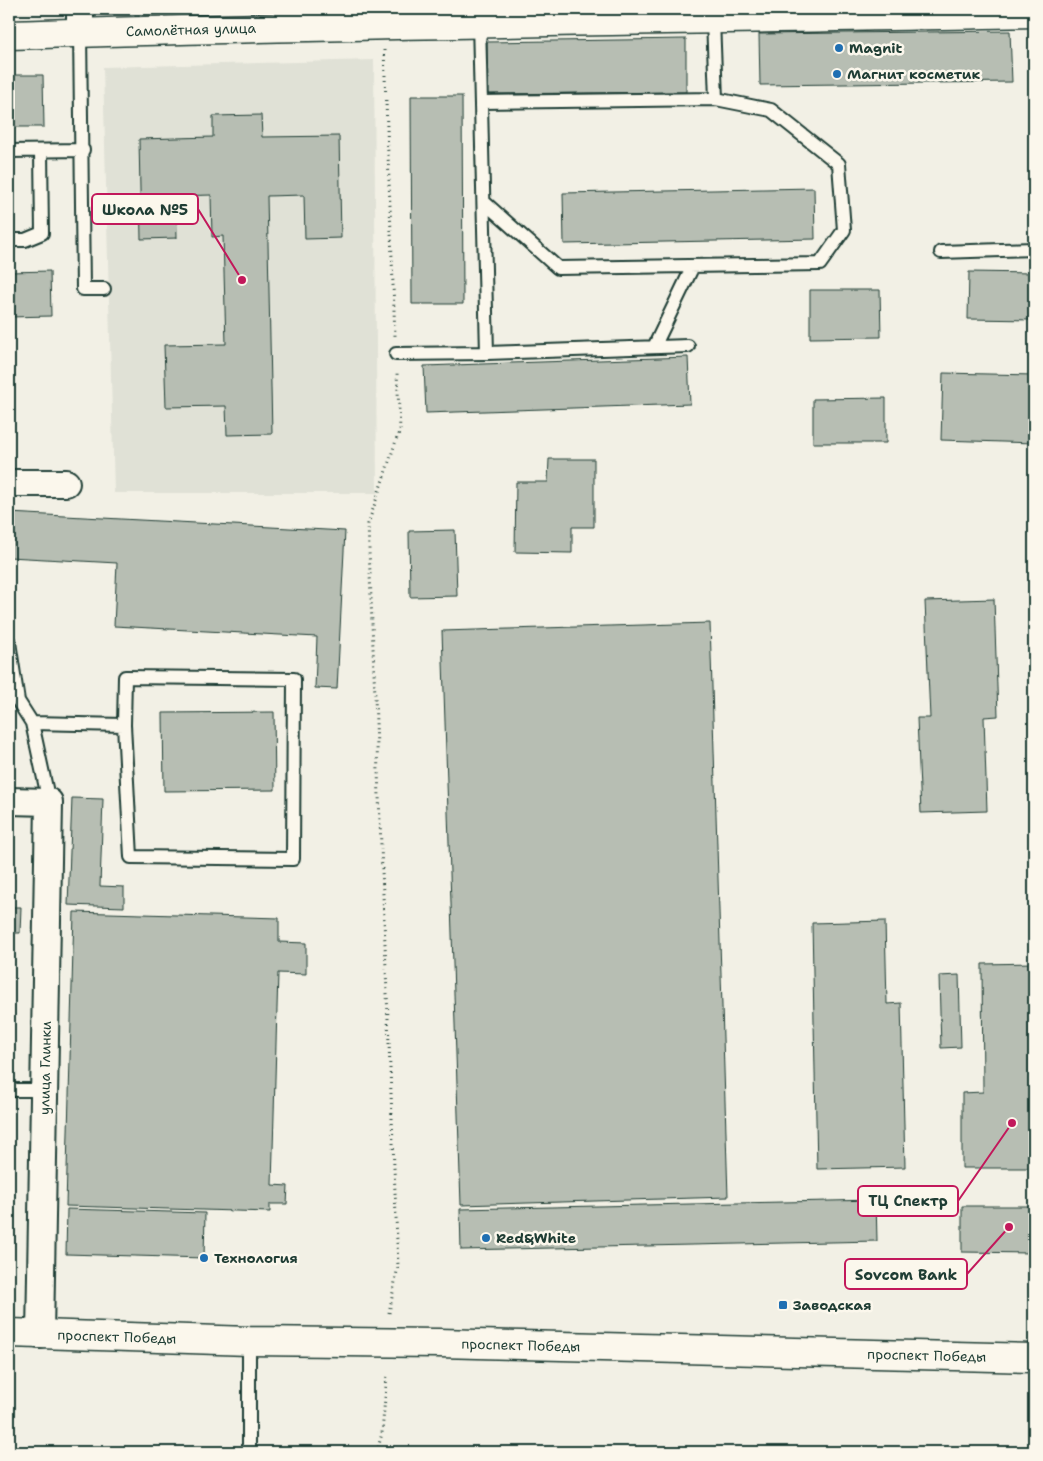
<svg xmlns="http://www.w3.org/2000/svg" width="1043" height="1461" viewBox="0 0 1043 1461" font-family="'Shantell Sans',sans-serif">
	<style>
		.built { fill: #e0e1d6 }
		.building { fill: #b7beb3; stroke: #1f3d34 }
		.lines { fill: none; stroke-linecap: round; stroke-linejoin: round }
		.service-casing { stroke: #1f3d34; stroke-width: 16 }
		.minor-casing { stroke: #1f3d34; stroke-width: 30 }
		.tertiary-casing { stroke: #1f3d34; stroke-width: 31 }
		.primary-casing { stroke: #1f3d34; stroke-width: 31 }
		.path { stroke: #1f3d34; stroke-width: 3; stroke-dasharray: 1 4; stroke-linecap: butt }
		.service { stroke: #fbf7ec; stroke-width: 12 }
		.minor { stroke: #fbf7ec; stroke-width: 26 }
		.tertiary { stroke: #fbf7ec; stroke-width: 28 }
		.primary { stroke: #fbf7ec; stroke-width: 28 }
		.poi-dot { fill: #1f6fb2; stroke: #fbf7ec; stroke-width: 2 }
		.labels { text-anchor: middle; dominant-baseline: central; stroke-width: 5; stroke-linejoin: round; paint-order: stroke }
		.street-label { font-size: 14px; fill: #1f3d34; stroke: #fbf7ec }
		.poi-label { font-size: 14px; font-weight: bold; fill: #1f3d34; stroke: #fbf7ec; text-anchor: start }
		.leader { fill: none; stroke: #c2185b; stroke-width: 2 }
		.callout-dot { fill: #c2185b; stroke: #fbf7ec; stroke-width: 2 }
		.callout { fill: #fbf7ec; stroke: #c2185b; stroke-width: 2 }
		.callout-label { font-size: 15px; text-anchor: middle; font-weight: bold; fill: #1f3d34 }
	</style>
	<rect width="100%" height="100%" fill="#f2f0e5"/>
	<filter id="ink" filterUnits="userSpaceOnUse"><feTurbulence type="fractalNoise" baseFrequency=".02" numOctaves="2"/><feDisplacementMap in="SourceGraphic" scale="10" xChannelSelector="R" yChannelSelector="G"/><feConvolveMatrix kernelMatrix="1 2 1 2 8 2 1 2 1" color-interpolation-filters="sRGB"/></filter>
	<g filter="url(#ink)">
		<path class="built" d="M374 60 377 493H114L103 67Z"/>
		<path class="building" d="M1010 31 1012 82 760 85 759 34Z
			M686 39V92L487 94V42Z
			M9 75H43L44 127H9Z
			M411 96H462L463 304H412Z
			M261 115 262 137 339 136 341 238 305 239 304 195 267 196 272 434 227 435 226 406 166 407 164 345 226 344 223 236 212 237 211 195 176 196 177 238 141 239 139 139 213 137V116Z
			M814 188 815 239 564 244 563 193Z
			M50 271 51 316 9 317V272Z
			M969 272 1034 273V320L968 319Z
			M810 290H880L881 337 810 338Z
			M688 357 690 404 426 413 424 366Z
			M943 373 1034 375V443L941 440Z
			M886 398V443H813V399Z
			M549 459H594V527H572V553L515 552 516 482H548Z
			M9 513 345 531 337 689 315 688 317 637 114 626 117 563 9 557Z
			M455 530 457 596 410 597 409 531Z
			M994 599 998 716 984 717 987 811 921 813 917 718H930L925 601Z
			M710 623 728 1197 461 1205 442 631Z
			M274 712 275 790 164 791 163 713Z
			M72 798 103 799 100 886 124 887V907L68 905Z
			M9 907H21L20 933H9Z
			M74 912 279 918V942L306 943V974L278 973 272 1185 288 1186 287 1204H270V1212L66 1206Z
			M885 921 887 1004 901 1003 905 1167 817 1169 812 923Z
			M1034 963V1168H962V1093L983 1092 982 964Z
			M959 975 961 1047 941 1048 939 976Z
			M876 1200 877 1241 461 1250 460 1209Z
			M962 1206H1031V1253L962 1252Z
			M67 1209 205 1213 204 1258 66 1254Z"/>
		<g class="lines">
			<defs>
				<path id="service" d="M80 32 83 289H104
					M483 102 716 99 713 20
					M9 151 83 150
					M484 202 558 268 820 264 844 230 839 164 771 110 716 99
					M9 240H25L42 233 41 151
					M941 252 1034 249
					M654 347 693 266
					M487 353 688 346
					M396 354 487 353 479 22
					M9 642 18 701 32 723 49 802
					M32 723 124 725 131 857 293 859 294 679 125 677 124 725
					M9 1090H45
					M249 1452V1341"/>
				<path id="minor" d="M80 9V32
					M9 483H66
					M9 801 49 802 40 1335"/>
				<g id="tertiary">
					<path id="s1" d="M9 35C350 23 692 21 1034 13"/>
				</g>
				<g id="primary">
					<path id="s2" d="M9 1333 249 1341 439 1343 1034 1358"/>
				</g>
			</defs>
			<use href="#service" class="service-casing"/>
			<use href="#minor" class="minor-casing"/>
			<use href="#tertiary" class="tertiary-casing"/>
			<use href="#primary" class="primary-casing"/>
			<path class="path" d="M384 50 395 336
				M389 1313 398 1266 368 524 400 429 397 373
				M377 1452 382 1433 387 1374"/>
			<use href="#service" class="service"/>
			<use href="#minor" class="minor"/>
			<use href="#tertiary" class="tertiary"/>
			<use href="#primary" class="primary"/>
		</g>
	</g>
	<g class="poi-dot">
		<circle cx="839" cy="48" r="5"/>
		<circle cx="837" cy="74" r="5"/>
		<circle cx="486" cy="1238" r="5"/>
		<circle cx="204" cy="1258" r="5"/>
		<rect x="778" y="1300" width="10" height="10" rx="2.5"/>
	</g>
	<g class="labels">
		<g class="street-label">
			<text stroke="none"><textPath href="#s1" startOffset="182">Самолётная улица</textPath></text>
			<text transform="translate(45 1068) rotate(-89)">улица Глинки</text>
			<text stroke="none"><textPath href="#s2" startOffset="108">проспект Победы</textPath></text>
			<text stroke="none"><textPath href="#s2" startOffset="512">проспект Победы</textPath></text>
			<text stroke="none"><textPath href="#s2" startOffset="918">проспект Победы</textPath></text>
		</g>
		<g class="poi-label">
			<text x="849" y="48">Magnit</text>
			<text x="847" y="74">Магнит косметик</text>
			<text x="496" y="1238">Red&amp;White</text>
			<text x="214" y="1258">Технология</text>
			<text x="793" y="1305">Заводская</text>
		</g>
	</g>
	<path class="leader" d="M242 280L198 209M1012 1123L958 1201M1009 1227L967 1274"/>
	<g class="callout-dot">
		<circle cx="242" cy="280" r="5"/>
		<circle cx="1012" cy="1123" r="5"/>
		<circle cx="1009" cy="1227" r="5"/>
	</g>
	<g class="callout">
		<rect x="92" y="194" width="106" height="30" rx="5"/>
		<rect x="858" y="1186" width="100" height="30" rx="5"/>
		<rect x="845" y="1259" width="122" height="30" rx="5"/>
	</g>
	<g class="callout-label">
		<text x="145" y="215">Школа №5</text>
		<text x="908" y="1206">ТЦ Спектр</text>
		<text x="906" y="1280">Sovcom Bank</text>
	</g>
	<rect width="1043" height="1461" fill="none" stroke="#fbf7ec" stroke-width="30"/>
	<rect x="15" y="15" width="1013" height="1431" fill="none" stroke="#1f3d34" stroke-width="2" filter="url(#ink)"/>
</svg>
